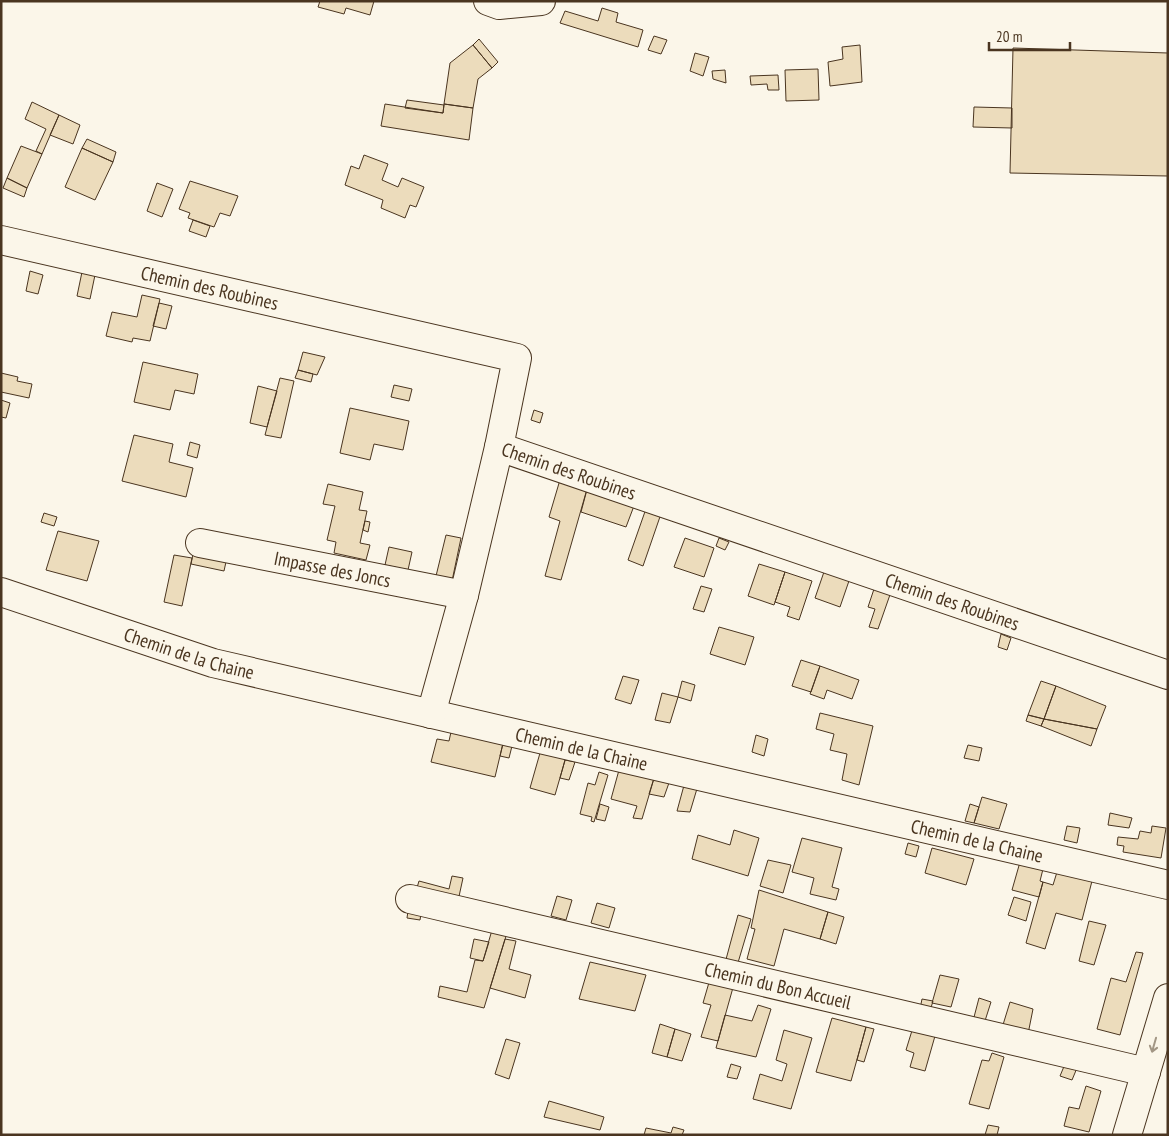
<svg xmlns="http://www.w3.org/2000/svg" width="1169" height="1136" viewBox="0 0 1169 1136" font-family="'PT Sans Narrow',sans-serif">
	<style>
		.building { fill: #ecdcbc; stroke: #4a3520 }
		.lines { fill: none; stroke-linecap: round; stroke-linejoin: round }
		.minor-casing { stroke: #4a3520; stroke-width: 30 }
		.major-casing { stroke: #4a3520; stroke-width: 30 }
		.minor { stroke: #fbf6e9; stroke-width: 28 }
		.major { stroke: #fbf6e9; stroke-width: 28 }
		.oneway { stroke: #a29684 }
		.labels { text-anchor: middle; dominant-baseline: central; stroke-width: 4; stroke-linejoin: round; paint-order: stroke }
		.street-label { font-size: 19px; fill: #4a3520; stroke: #fbf6e9 }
	</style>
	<rect width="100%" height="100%" fill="#fbf6e9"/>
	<path class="building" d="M320 1H374L370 15 346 8 344 14 318 7Z
		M602 8 618 13 616 22 643 30 638 47 560 23 565 11 598 21Z
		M654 36 667 40 661 54 648 50Z
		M479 39 498 62 492 68 473 45Z
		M473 45 492 68 478 79 473 108 444 104 450 63Z
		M860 45 862 82 830 86 828 62 843 59 842 47Z
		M1013 48 1168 53V176L1010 173Z
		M695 53 709 57 703 76 690 71Z
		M818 69 819 100 786 101 785 70Z
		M725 70 726 83 713 79 712 71Z
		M778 75 779 90H768L767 84 751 85 750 76Z
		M407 100 444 105 443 113 405 108Z
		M32 102 59 115 42 154 36 151 46 129 25 119Z
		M385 104 443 113 444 104 473 108 469 140 381 126Z
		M974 107 1012 108V128L973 127Z
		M59 115 80 125 73 144 50 135Z
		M87 139 116 152 113 162 82 148Z
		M21 146 42 154 27 188 7 178Z
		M82 148 113 162 95 200 65 187Z
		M364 155 388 164 382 180 398 187 402 178 424 187 416 207 410 205 405 218 381 208 383 200 345 185 351 166 359 169Z
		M7 178 27 188 24 197 3 188Z
		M190 181 238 196 230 216 220 213 214 227 188 218 190 213 179 209Z
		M157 183 173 189 162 217 147 211Z
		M193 220 210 226 206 237 189 231Z
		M30 271 43 275 38 294 26 291Z
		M82 272 95 275 90 299 77 296Z
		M142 295 160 299 150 341 133 338 132 342 106 336 112 312 137 317Z
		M159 303 172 306 166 329 153 326Z
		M303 352 325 357 317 375 298 370Z
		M143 362 198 374 194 394 175 390 170 410 134 402Z
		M298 370 313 374 311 382 295 378Z
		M1 373 18 377 17 381 32 384 29 398 1 392Z
		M280 378 294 381 281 438 265 435Z
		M394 385 412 389 409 401 391 397Z
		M258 386 277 391 267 427 250 423Z
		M1 400 10 403 6 418 1 417Z
		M350 408 409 421 403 450 374 444 370 460 340 453Z
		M534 410 543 413 540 423 531 420Z
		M134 435 173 444 169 462 193 468 186 497 122 481Z
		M190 442 200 445 197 458 187 455Z
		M562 473 589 482 561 580 545 576 560 521 549 517Z
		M589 482 637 498 626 527 581 512Z
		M328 484 363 492 359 510 367 511 360 543 370 545 366 560 334 553 336 542 327 540 335 506 323 504Z
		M648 503 663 508 643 566 628 560Z
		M44 513 57 517 54 526 41 522Z
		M365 521 370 522 368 532 363 530Z
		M58 531 99 541 87 581 46 570Z
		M446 535 461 538 452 581 436 576Z
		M685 538 714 548 704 577 674 567Z
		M719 538 729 542 725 550 716 546Z
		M196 540 229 548 224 571 191 564Z
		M389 547 412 552 408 570 385 565Z
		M174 555 192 558 182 606 164 602Z
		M759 564 785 572 774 605 748 596Z
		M826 566 851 575 840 607 815 598Z
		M785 572 812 581 799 620 787 616 790 607 775 602Z
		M876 583 892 589 878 629 869 627 875 609 868 607Z
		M701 586 712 589 704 612 693 609Z
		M719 627 754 637 745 665 710 654Z
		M1001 634 1011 638 1007 650 998 647Z
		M801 660 820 666 811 692 792 686Z
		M820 666 859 680 852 699 827 690 824 699 810 694Z
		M623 676 639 680 631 704 615 699Z
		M682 681 695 685 691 701 678 697Z
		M1041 681 1056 686 1044 719 1028 715Z
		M1056 686 1106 706 1097 729 1044 719Z
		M662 693 678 697 670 723 655 720Z
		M820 713 873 726 859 785 842 780 847 754 830 750 834 734 816 729Z
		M1028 715 1044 719 1041 726 1026 721Z
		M1044 719 1097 729 1091 746 1041 726Z
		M451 732 505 735 495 777 431 762 437 739 449 741Z
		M505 735 568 750 555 795 530 788 540 753 512 746 509 758 500 756Z
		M756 735 768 739 764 756 752 752Z
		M968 745 982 748 979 761 964 758Z
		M565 760 575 762 569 780 560 778Z
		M619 770 655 775 642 819 633 818 637 806 611 799Z
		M599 772 608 775 594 822 591 821 592 817 580 814 588 783 595 785Z
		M655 775 670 780 664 797 649 794Z
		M686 778 699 782 690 812 677 811Z
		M982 797 1007 804 999 829 974 823Z
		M600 804 609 807 605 821 596 819Z
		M970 804 979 807 974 823 965 821Z
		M1110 813 1132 818 1129 828 1108 825Z
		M1067 826 1080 828 1077 843 1064 840Z
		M1152 826 1166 828 1161 858 1123 852 1124 846 1117 845 1118 837 1138 839 1140 831 1151 833Z
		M734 830 759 838 748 876 692 859 698 835 730 845Z
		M802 838 842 848 832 887 839 889 836 900 810 894 814 878 792 872Z
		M908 843 919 846 916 857 905 854Z
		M932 848 974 859 966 885 925 873Z
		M768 860 791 865 783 893 760 886Z
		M1020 862 1043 869 1040 881 1043 882 1039 897 1012 890Z
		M1057 872 1092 881 1082 920 1056 913 1045 949 1026 943 1043 882 1053 885Z
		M452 876 463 878 458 901 416 891 419 881 449 889Z
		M759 890 828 912 820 939 784 929 774 966 747 959 755 929 751 928Z
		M557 896 572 900 566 920 551 916Z
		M1014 897 1031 902 1026 921 1008 915Z
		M597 903 615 908 609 928 591 923Z
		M408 911 421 914 420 920 407 918Z
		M828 912 844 917 836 944 820 939Z
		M738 915 751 919 737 966 725 963Z
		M1089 921 1106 925 1094 965 1079 961Z
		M492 930 507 933 484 1008 438 997 440 986 467 992 475 960 483 961Z
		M474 939 489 942 483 961 470 958Z
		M505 939 516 941 509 969 531 975 525 998 490 988Z
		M1136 952 1143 953 1120 1035 1097 1029 1111 978 1126 982Z
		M590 962 646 975 635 1011 579 999Z
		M940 975 959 979 951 1007 932 1003Z
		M710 979 734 984 718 1041 701 1037 711 1005 703 1003Z
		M979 998 991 1002 984 1024 973 1021Z
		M922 999 933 1001 930 1011 920 1009Z
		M1010 1002 1033 1009 1028 1034 1002 1028Z
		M758 1005 771 1009 756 1057 716 1048 725 1015 752 1021Z
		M832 1018 866 1027 851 1081 816 1072Z
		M660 1024 675 1029 667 1057 652 1053Z
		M914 1024 937 1029 925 1071 910 1067 914 1053 906 1050Z
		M866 1027 874 1029 864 1062 857 1060Z
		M675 1029 691 1034 682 1061 667 1057Z
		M784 1030 812 1038 791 1109 753 1099 760 1074 782 1081 787 1064 776 1060Z
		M506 1039 520 1043 509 1079 495 1074Z
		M992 1053 1004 1057 989 1109 969 1104 982 1060 989 1061Z
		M731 1064 741 1067 737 1079 727 1077Z
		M1065 1064 1077 1068 1072 1080 1060 1076Z
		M1086 1086 1101 1091 1089 1132 1064 1126 1069 1107 1079 1109Z
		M549 1101 604 1117 600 1130 544 1117Z
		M988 1125 999 1127 997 1135H985Z
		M673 1127 684 1130 682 1135H644L646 1128 671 1133Z"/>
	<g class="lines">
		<defs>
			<g id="minor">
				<path d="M488 1 499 5 541 1"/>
				<path id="s1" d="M1 240 517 358 499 447 1168 675"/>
				<path id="s2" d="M200 543 464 595"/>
				<path id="s3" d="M1 592 213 663 1168 885"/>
				<path d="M431 714 464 595 499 447"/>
				<path id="s4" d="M410 899 1146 1072"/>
			</g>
			<path id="major" d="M1127 1135 1168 998"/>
		</defs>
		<use href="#minor" class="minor-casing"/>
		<use href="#major" class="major-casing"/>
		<use href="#minor" class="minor"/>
		<use href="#major" class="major"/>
	</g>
	<defs><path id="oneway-shaft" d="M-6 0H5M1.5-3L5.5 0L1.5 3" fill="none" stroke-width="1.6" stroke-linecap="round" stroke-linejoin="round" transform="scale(1.25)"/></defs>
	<use class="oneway" href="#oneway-shaft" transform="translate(1154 1045) rotate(106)"/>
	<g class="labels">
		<g class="street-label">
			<text stroke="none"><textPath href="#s1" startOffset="214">Chemin des Roubines</textPath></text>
			<text stroke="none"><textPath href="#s1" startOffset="694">Chemin des Roubines</textPath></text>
			<text stroke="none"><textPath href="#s2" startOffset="135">Impasse des Joncs</textPath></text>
			<text stroke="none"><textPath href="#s1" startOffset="1099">Chemin des Roubines</textPath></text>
			<text stroke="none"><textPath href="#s3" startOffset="198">Chemin de la Chaine</textPath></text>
			<text stroke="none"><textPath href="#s3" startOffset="602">Chemin de la Chaine</textPath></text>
			<text stroke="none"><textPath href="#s3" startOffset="1008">Chemin de la Chaine</textPath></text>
			<text stroke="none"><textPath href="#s4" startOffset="378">Chemin du Bon Accueil</textPath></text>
		</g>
	</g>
	<rect width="1169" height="1136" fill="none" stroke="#4a3520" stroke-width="5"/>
	<path d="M989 42v8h81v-8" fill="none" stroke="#4a3520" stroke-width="2.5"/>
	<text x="996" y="42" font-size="15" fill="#4a3520" stroke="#fbf6e9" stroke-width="4" paint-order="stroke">20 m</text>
</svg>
